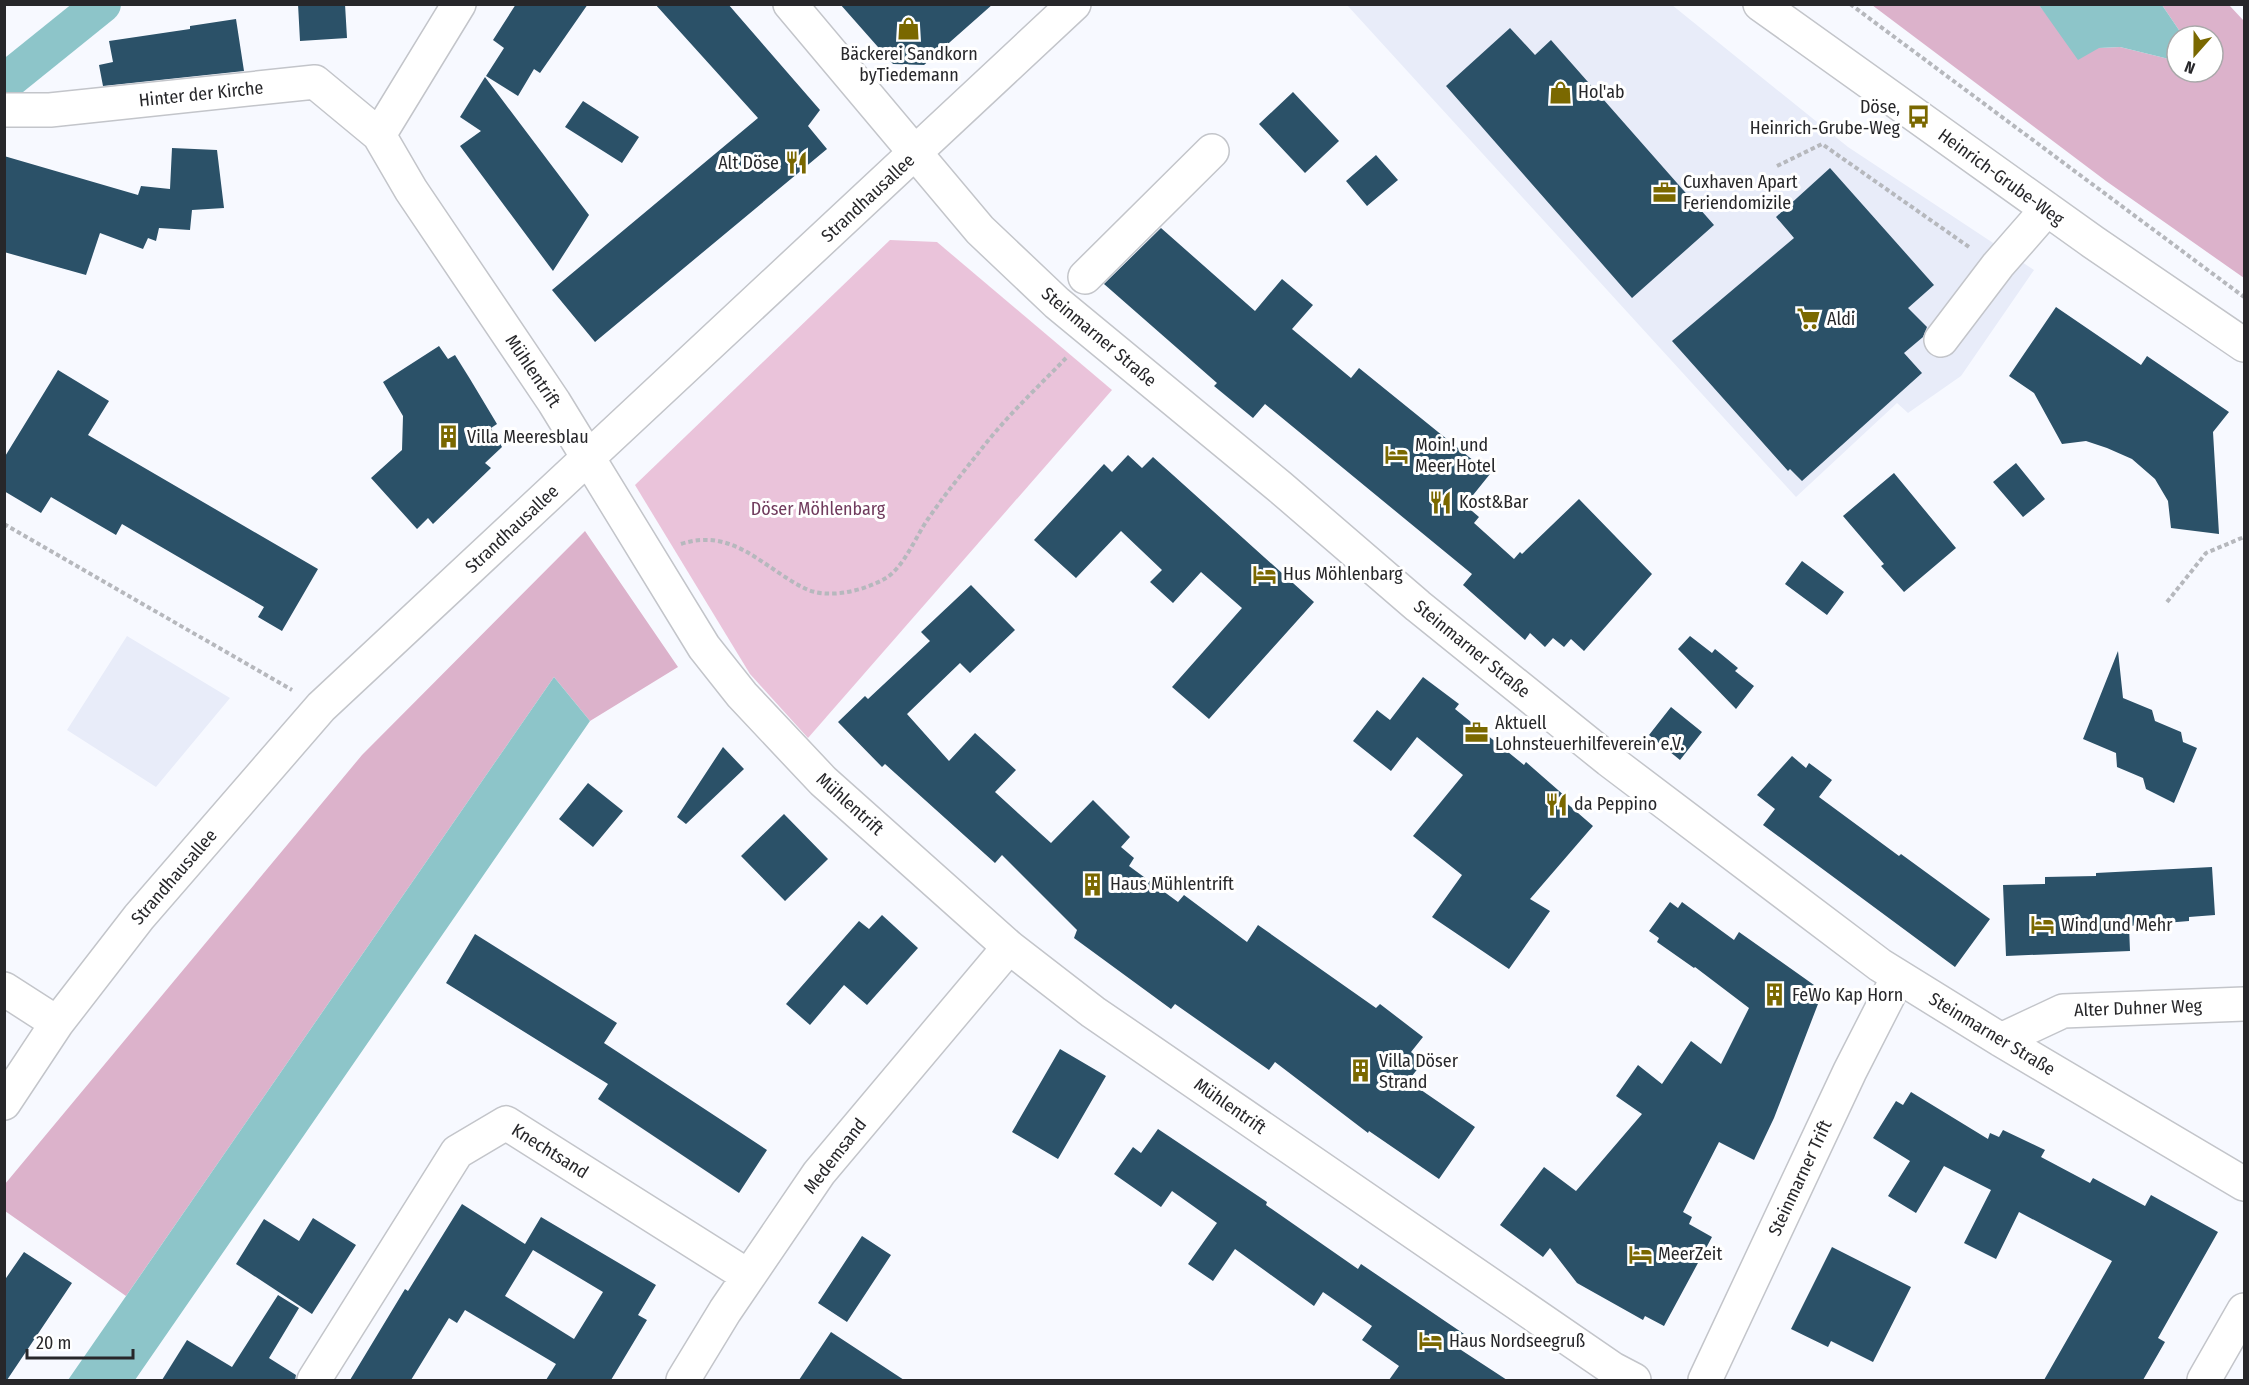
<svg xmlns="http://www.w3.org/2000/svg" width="2249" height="1385" viewBox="0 0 2249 1385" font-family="'Fira Sans Condensed',sans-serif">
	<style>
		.built { fill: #e8ecf9 }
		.green { fill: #eac3da }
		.forest { fill: #dcb2cb }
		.water { fill: #8dc5c9 }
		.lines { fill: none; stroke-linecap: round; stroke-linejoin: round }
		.canal { stroke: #8dc5c9; stroke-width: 38 }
		.building { fill: #2b5168; fill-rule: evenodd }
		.minor-casing { stroke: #c3c5ca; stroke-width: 36 }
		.path { stroke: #b6b8bd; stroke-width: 4; stroke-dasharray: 4.5 3; stroke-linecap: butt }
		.minor { stroke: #fff; stroke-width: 33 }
		.labels { text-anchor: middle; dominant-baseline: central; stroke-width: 6; stroke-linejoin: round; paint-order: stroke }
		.poi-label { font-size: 18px; fill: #27272a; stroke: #fff; text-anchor: start }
		.street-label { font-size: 18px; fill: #27272a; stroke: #fff }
		.park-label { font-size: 18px; fill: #703b5d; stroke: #fff }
	</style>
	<rect width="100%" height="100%" fill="#f7f9ff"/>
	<path class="built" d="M1347 5H1672L1848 147 2034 270 1961 376 1908 413 1897 403 1796 497Z
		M127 636 230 698 156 787 67 730Z"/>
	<path class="green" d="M890 240 937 242 1112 390 808 738 750 674 635 485Z"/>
	<path class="forest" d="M1872 5H2039L2050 19 2099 48 2120 47 2177 61V72H2213V36H2183L2162 5H2229L2244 21V278L2106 181Z
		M585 531 678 667 590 721 554 677 126 1296 5 1211V1184L362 755Z"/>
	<path class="water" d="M2039 5H2162L2183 36H2177V61L2120 47 2099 48 2078 60Z
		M554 677 590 721 135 1380H68Z"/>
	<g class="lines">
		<path class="canal" d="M4 83 102 4"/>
	</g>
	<path class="building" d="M298 4H345L347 38 300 41Z
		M516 4H588L540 73 534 69 518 96 486 76 504 48 493 40Z
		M655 4H728L820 110 808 126 827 149 595 342 552 290 758 118Z
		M840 4H993L924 65 893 64Z
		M236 19 244 71 103 86 99 65 113 62 109 41 190 29V26Z
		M1510 28 1535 55 1551 40 1714 225 1632 298 1446 86Z
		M485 77 589 215 553 271 460 146 481 131 460 117Z
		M1293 92 1339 141 1305 173 1259 124Z
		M583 101 639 137 622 163 565 127Z
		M172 148 217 150 224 208 192 210 190 230 159 228 156 241 148 238 143 249 100 233 86 275 4 252V156L138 195 141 186 170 189Z
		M1376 155 1398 180 1367 206 1346 181Z
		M1830 168 1934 285 1908 308 1927 327 1923 337 1904 353 1922 373 1802 481 1790 469 1788 471 1672 341 1794 238 1776 217Z
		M1161 228 1255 311 1282 279 1313 305 1292 329 1351 378 1359 368 1490 474 1465 505 1479 517 1474 523 1514 559 1520 552 1522 554 1579 499 1652 574 1584 651 1571 639 1564 647 1553 638 1545 647 1530 633 1525 640 1463 585 1472 574 1265 404 1253 418 1214 386 1217 383 1104 284Z
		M2056 307 2141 365 2147 356 2229 412 2213 432 2219 534 2171 528 2168 501 2155 479 2132 459 2107 448 2086 441 2062 444 2034 393 2009 376Z
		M439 346 448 359 455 355 470 379 497 424 491 428 502 447 485 463 491 468 433 524 428 518 417 529 371 478 402 450 403 416 383 382Z
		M58 370 109 401 88 435 318 569 282 631 258 617 264 607 122 524 116 535 51 497 41 513 4 491V458Z
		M1128 455 1142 468 1153 457 1314 602 1209 719 1172 687 1242 608 1201 572 1173 603 1150 582 1162 570 1121 531 1076 578 1034 540 1104 464 1112 472Z
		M2016 463 2045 499 2023 517 1993 482Z
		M1894 473 1956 548 1904 592 1881 566 1884 564 1843 516Z
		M1802 561 1844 592 1827 615 1785 584Z
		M971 585 1015 630 970 673 960 663 907 714 949 761 975 733 1016 770 995 792 1051 843 1093 800 1130 837 1121 847 1134 858 1129 866 1178 902 1184 895 1247 942 1258 925 1376 1008 1380 1004 1423 1037 1411 1052 1423 1062 1408 1081 1475 1127 1439 1179 1369 1131 1368 1133 1275 1062 1269 1070 1175 1004 1171 1009 1074 938 1077 930 1002 855 995 863 885 764 882 767 838 722 865 696 868 699 930 641 921 632Z
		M1690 636 1712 653 1715 649 1738 668 1735 671 1754 686 1736 709 1678 649Z
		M2118 651 2123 698 2152 710 2155 721 2181 732 2183 742 2197 748 2174 803 2146 789 2143 778 2117 767 2116 753 2083 739Z
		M1423 677 1459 704 1455 709 1524 765 1526 762 1566 797 1563 800 1593 826 1530 899 1550 911 1509 969 1432 917 1462 875 1413 836 1463 775 1417 737 1391 771 1353 741 1377 710 1390 720Z
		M1671 707 1702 732 1680 760 1649 735Z
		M723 747 744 769 686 824 677 817Z
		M1792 756 1806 768 1809 763 1832 780 1819 797 1899 856 1901 854 1990 919 1955 967 1763 825 1775 809 1757 795Z
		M588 783 623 811 593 847 559 819Z
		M784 814 828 859 785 901 741 856Z
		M2212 867 2215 915 2189 917V921L2129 926 2130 951 2006 956 2003 885 2045 884V877L2096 876V873Z
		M1670 902 1678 908 1682 902 1734 940 1739 932 1814 985 1818 1004 1774 1118 1754 1160 1719 1142 1683 1212 1692 1217 1689 1224 1712 1237 1664 1326 1645 1316 1643 1320 1577 1283 1550 1248 1543 1257 1500 1225 1544 1167 1576 1191 1642 1114 1616 1096 1638 1065 1662 1084 1691 1041 1721 1064 1749 1008 1695 967 1694 968 1657 942 1659 938 1649 931Z
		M882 915 918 948 867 1005 844 985 810 1025 786 1004 859 921 869 929Z
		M475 934 617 1023 604 1043 767 1150 739 1193 598 1099 608 1084 446 983Z
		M1060 1049 1106 1076 1058 1159 1012 1132Z
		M1911 1092 1988 1139 1990 1133 1999 1137 2003 1130 2045 1150 2041 1157 2090 1183 2093 1178 2145 1206 2151 1195 2218 1232 2158 1338 2165 1342 2143 1380H2044L2112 1261 2019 1212 1996 1259 1964 1243 1991 1190 1944 1166 1916 1213 1888 1196 1910 1161 1873 1138 1896 1101 1903 1105Z
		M1158 1129 1267 1202 1266 1205 1358 1269 1361 1264 1464 1334 1455 1346 1507 1380H1389L1399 1366 1362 1340 1372 1326 1323 1292 1314 1306 1235 1249 1213 1281 1188 1264 1217 1223 1172 1191 1161 1207 1114 1174 1133 1147 1141 1153Z
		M462 1204 525 1244 541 1217 656 1285 638 1315 647 1320 611 1380H546L556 1364 465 1310 457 1323 449 1318 411 1380H350L405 1289 408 1291ZM533 1250 603 1292 574 1339 505 1296Z
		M313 1218 356 1245 312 1314 236 1264 264 1219 299 1241Z
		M862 1236 891 1255 847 1322 818 1303Z
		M1832 1247 1911 1287 1873 1362 1831 1341 1828 1347 1791 1329Z
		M24 1252 72 1283 7 1380H4V1281Z
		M278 1295 299 1308 269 1358 296 1375 295 1380H162L187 1340 232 1367Z
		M831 1332 904 1380H799Z"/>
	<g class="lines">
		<defs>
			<path id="minor" d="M459 4 379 135 411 190 554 402 704 647 742 695 823 781 1009 947 1093 1012 1613 1369 1634 1380
				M790 4 980 230 1057 303 1280 487 1418 606 1609 760 1880 965 2001 1040 2244 1184
				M1760 4 2093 242 2244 345
				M4 110H50L315 82 379 135
				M1085 277 1212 151
				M1941 340 1998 265 2047 209
				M4 989 57 1023
				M2001 1040 2063 1011 2244 1004
				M4 1103 57 1023 139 917 321 707 1074 4
				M314 1380 457 1152 506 1123 748 1276
				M683 1380 725 1311 819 1173 1009 947
				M1705 1380 1850 1071 1898 977
				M2204 1380 2244 1310"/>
		</defs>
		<use href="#minor" class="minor-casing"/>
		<path class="path" d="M1850 4 2244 297
			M1777 166 1822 144 1969 247
			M4 524 292 690
			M681 544C733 527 762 567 804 588 827 600 864 591 886 578 904 567 916 536 928 519 945 494 965 470 983 447 1008 415 1039 386 1067 357
			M2167 602 2206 553 2244 537"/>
		<use href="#minor" class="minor"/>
	</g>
	<defs>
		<symbol id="shop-bare" viewBox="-9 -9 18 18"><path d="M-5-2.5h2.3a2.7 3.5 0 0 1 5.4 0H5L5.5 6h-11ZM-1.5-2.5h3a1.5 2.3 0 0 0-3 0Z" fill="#7a6800" stroke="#fff" stroke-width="2.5" paint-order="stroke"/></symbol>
		<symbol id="bus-bare" viewBox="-9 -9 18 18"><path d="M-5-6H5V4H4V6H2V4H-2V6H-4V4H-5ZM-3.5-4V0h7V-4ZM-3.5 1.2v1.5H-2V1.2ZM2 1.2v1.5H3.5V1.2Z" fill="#7a6800" stroke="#fff" stroke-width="2.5" paint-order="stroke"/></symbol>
		<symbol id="restaurant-bare" viewBox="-9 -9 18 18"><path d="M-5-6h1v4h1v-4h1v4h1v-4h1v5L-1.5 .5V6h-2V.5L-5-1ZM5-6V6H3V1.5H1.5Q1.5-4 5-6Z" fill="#7a6800" stroke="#fff" stroke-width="2.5" paint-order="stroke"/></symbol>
		<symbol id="office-bare" viewBox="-9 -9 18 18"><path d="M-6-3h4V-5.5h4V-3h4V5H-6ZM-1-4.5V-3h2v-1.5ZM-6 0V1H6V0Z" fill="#7a6800" stroke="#fff" stroke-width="2.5" paint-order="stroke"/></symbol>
		<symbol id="supermarket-bare" viewBox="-9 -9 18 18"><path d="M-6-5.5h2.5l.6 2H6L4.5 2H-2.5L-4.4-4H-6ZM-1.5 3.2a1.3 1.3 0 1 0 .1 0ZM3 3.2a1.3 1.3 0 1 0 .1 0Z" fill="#7a6800" stroke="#fff" stroke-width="2.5" paint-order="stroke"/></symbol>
		<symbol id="building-bare" viewBox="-9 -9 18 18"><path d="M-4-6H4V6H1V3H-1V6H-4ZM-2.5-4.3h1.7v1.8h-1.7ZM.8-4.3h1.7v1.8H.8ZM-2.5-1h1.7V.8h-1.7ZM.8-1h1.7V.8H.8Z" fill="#7a6800" stroke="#fff" stroke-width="2.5" paint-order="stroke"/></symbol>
		<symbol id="hotel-bare" viewBox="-9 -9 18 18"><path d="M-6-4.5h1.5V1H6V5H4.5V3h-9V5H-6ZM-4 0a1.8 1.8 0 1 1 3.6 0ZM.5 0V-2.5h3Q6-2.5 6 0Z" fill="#7a6800" stroke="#fff" stroke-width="2.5" paint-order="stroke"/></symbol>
	</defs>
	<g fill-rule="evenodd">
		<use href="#shop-bare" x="892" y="12" width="33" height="33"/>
		<use href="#shop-bare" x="1544" y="76" width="33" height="33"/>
		<use href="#bus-bare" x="1902" y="100" width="33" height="33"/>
		<use href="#restaurant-bare" x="780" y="146" width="33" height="33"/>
		<use href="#office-bare" x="1648" y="176" width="33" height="33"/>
		<use href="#supermarket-bare" x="1792" y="302" width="33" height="33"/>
		<use href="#building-bare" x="432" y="420" width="33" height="33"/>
		<use href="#hotel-bare" x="1380" y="438" width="33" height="33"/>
		<use href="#restaurant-bare" x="1424" y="486" width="33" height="33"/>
		<use href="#hotel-bare" x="1248" y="558" width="33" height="33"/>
		<use href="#office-bare" x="1460" y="716" width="33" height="33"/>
		<use href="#restaurant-bare" x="1540" y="788" width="33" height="33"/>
		<use href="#building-bare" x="1076" y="868" width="33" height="33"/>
		<use href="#hotel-bare" x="2026" y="908" width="33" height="33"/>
		<use href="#building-bare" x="1758" y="978" width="33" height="33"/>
		<use href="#building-bare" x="1344" y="1054" width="33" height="33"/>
		<use href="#hotel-bare" x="1624" y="1238" width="33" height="33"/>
		<use href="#hotel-bare" x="1414" y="1324" width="33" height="33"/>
	</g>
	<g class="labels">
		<g class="poi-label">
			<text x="909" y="54" text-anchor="middle">Bäckerei Sandkorn<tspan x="909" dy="21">byTiedemann</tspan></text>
			<text x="1578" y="92">Hol'ab</text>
			<text x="1900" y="107" text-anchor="end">Döse,<tspan x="1900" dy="21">Heinrich-Grube-Weg</tspan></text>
			<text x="779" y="163" text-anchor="end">Alt Döse</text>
			<text x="1683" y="182">Cuxhaven Apart<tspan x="1683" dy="21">Feriendomizile</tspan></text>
			<text x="1827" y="319">Aldi</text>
			<text x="467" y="437">Villa Meeresblau</text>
			<text x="1415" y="445">Moin! und<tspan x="1415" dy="21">Meer Hotel</tspan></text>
			<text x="1459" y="502">Kost&amp;Bar</text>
			<text x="1283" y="574">Hus Möhlenbarg</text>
			<text x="1495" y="723">Aktuell<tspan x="1495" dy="21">Lohnsteuerhilfeverein e.V.</tspan></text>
			<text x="1574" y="804">da Peppino</text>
			<text x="1110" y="884">Haus Mühlentrift</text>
			<text x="2061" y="925">Wind und Mehr</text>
			<text x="1792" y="995">FeWo Kap Horn</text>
			<text x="1379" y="1061">Villa Döser<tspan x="1379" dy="21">Strand</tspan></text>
			<text x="1658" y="1254">MeerZeit</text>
			<text x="1449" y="1341">Haus Nordseegruß</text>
		</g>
		<g class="street-label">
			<text transform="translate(201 94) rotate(-6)">Hinter der Kirche</text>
			<text transform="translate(2001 177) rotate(36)">Heinrich-Grube-Weg</text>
			<text transform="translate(868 198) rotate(-43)">Strandhausallee</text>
			<text transform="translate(1099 337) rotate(40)">Steinmarner Straße</text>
			<text transform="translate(533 371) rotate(56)">Mühlentrift</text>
			<text transform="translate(512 529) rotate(-43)">Strandhausallee</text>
			<text transform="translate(1472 649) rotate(39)">Steinmarner Straße</text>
			<text transform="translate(850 804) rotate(42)">Mühlentrift</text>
			<text transform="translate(174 877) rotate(-49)">Strandhausallee</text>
			<text transform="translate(2138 1008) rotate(-2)">Alter Duhner Weg</text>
			<text transform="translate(1992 1034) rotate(31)">Steinmarner Straße</text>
			<text transform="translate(1230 1106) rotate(35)">Mühlentrift</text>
			<text transform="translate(550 1151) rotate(32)">Knechtsand</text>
			<text transform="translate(835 1156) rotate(-52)">Medemsand</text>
			<text transform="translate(1800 1178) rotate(-65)">Steinmarner Trift</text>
		</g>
		<g class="park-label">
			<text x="818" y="509">Döser Möhlenbarg</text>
		</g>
	</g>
	<rect width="2249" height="1385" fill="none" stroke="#27272a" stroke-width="12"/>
	<g transform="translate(2195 54) rotate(201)"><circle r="28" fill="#ffffff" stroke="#a9a9aa" stroke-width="1.5"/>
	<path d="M0-4.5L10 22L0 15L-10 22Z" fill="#7a6800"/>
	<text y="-9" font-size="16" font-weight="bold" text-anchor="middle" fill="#27272a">N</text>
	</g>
	<path d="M27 1349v9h106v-9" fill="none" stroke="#27272a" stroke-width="3"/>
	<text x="36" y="1349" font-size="18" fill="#27272a" stroke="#ffffff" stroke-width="4.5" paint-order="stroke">20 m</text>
</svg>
